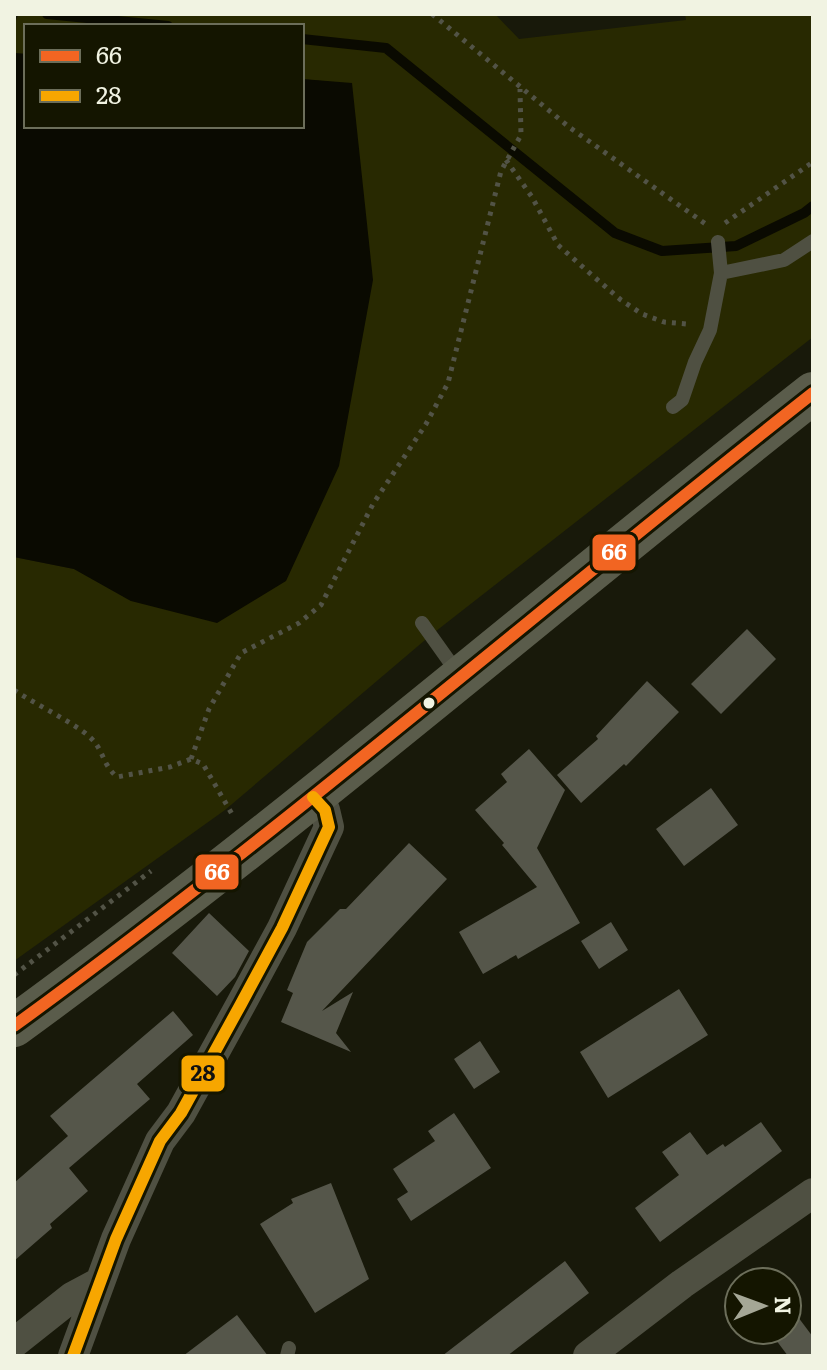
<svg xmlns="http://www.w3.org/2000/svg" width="827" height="1370" viewBox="0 0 827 1370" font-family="Literata,serif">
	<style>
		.green { fill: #282901 }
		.water { fill: #0a0a01 }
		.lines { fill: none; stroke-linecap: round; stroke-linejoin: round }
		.stream { stroke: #0a0a01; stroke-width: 10 }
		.building { fill: #55564a }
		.path { stroke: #525346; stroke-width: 5; stroke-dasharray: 4 6; stroke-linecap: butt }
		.service { stroke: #4f5042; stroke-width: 14 }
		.minor { stroke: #4f5042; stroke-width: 30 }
		.secondary { stroke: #5a5c4b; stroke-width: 42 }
		.bus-1-casing { stroke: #141500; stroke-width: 18 }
		.bus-2-casing { stroke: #141500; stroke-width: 18 }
		.bus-1 { stroke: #f26522; stroke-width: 12 }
		.bus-2 { stroke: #f7a600; stroke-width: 12 }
		.bus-dot { fill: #f1f3e2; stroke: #141500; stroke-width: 3 }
		.line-badge { stroke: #141500; stroke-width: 3 }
		.badge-label { font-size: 22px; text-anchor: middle; font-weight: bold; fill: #fff }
		.pale-badge-label { font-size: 22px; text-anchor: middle; font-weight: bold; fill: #111 }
	</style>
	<rect width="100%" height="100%" fill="#18190a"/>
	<path class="green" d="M19 14H495L519 39 686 20 685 14H813V337L431 635 225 810 14 961V557L74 569 131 601 352 84 302 79V26H26V54L14 53V24Z"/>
	<path class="water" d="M14 53 26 54V126H302V79L352 83 373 280 339 466 286 581 217 623 131 601 74 569 14 557Z"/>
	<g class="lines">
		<path class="stream" d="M47 14 168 26
			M302 39 386 48 615 233 662 251 736 246 804 213 813 206"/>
	</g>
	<path class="building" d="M747 629 776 659 721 714 691 684Z
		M647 681 679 712 626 766 624 764 581 803 557 775 598 739 596 736Z
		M529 749 565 790 537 848 580 923 518 959 516 955 483 974 459 932 537 887 502 845 504 843 475 810 507 782 501 774Z
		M711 788 738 825 684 866 656 829Z
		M409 843 447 879 322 1011 353 992 336 1033 351 1052 281 1022 293 993 287 990 307 942 340 909H346Z
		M209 913 249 951 235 977 217 996 172 953Z
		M611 922 628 950 599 969 581 941Z
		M679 989 708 1035 608 1098 580 1052Z
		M173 1011 193 1035 137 1084 150 1099 69 1168 88 1191 50 1224 52 1228 14 1261V1183L68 1136 50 1116Z
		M480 1041 500 1072 474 1089 454 1059Z
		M454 1113 491 1168 411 1221 397 1199 408 1192 393 1169 435 1141 428 1131Z
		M761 1122 782 1151 660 1242 635 1208 679 1175 662 1152 690 1132 707 1155 723 1144 725 1147Z
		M331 1183 369 1279 315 1313 260 1224 293 1203 291 1199Z
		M565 1261 589 1293 507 1356H442Z
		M795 1313 813 1337V1356H788L770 1332 787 1330V1319Z
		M237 1315 268 1356H183Z"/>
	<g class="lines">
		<path class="path" d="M432 14 569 127 707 225
			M506 160 532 197 558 245 593 276 621 300 642 314 664 322 687 324
			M725 223 813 162
			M14 690C37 705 63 717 85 733 105 748 100 762 117 777L170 767 191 759 203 764 232 814
			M191 759 209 709 241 653 299 623 321 605 373 504 426 424 448 383 501 171 521 135 520 89
			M14 975 151 871"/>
		<path class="service" d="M721 273 784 260 813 241
			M673 407 682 400 695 362 710 330 721 273 718 242
			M422 623 459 675
			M287 1356 289 1348"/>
		<path class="minor" d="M14 1343 72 1297 100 1282
			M73 1356 116 1239 160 1141 181 1113 241 1004 282 928 329 827 325 810 313 797
			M588 1356 682 1284 813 1193"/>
		<path class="secondary" d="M14 1026C289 826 546 603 813 393"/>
		<defs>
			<path id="bus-1" d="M14 1026C289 826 546 603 813 393"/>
			<path id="bus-2" d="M73 1356 116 1239 160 1141 181 1113 241 1004 282 928 329 827 325 810 313 797"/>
		</defs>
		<use href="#bus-1" class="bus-1-casing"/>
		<use href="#bus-2" class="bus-2-casing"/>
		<use href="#bus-1" class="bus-1"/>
		<use href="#bus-2" class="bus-2"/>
	</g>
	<circle class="bus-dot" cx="429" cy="703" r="7"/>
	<g class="line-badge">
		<rect x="591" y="533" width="46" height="39" rx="8" fill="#f26522"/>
		<rect x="194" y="853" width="46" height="38" rx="8" fill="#f26522"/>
		<rect x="180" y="1054" width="46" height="39" rx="8" fill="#f7a600"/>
	</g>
	<g class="badge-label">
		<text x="614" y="560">66</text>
		<text x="217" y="880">66</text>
	</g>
	<g class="pale-badge-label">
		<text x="203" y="1081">28</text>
	</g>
	<rect width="827" height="1370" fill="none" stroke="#f1f3e2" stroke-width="32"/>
	<rect x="24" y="24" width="280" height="104" fill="#141500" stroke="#6c6e5a" stroke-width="2"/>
	<rect x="40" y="50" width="40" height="12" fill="#f26522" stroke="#6c6e5a" stroke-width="2"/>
	<text x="96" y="64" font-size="24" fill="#f1f3e2">66</text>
	<rect x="40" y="90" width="40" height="12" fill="#f7a600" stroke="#6c6e5a" stroke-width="2"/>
	<text x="96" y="104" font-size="24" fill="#f1f3e2">28</text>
	<g transform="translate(763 1306) rotate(89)"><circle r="38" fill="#141500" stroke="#6c6e5a" stroke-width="2"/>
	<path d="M0-6L14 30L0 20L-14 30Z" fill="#a5a796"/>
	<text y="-12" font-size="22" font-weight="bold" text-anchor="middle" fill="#f1f3e2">N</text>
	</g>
</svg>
